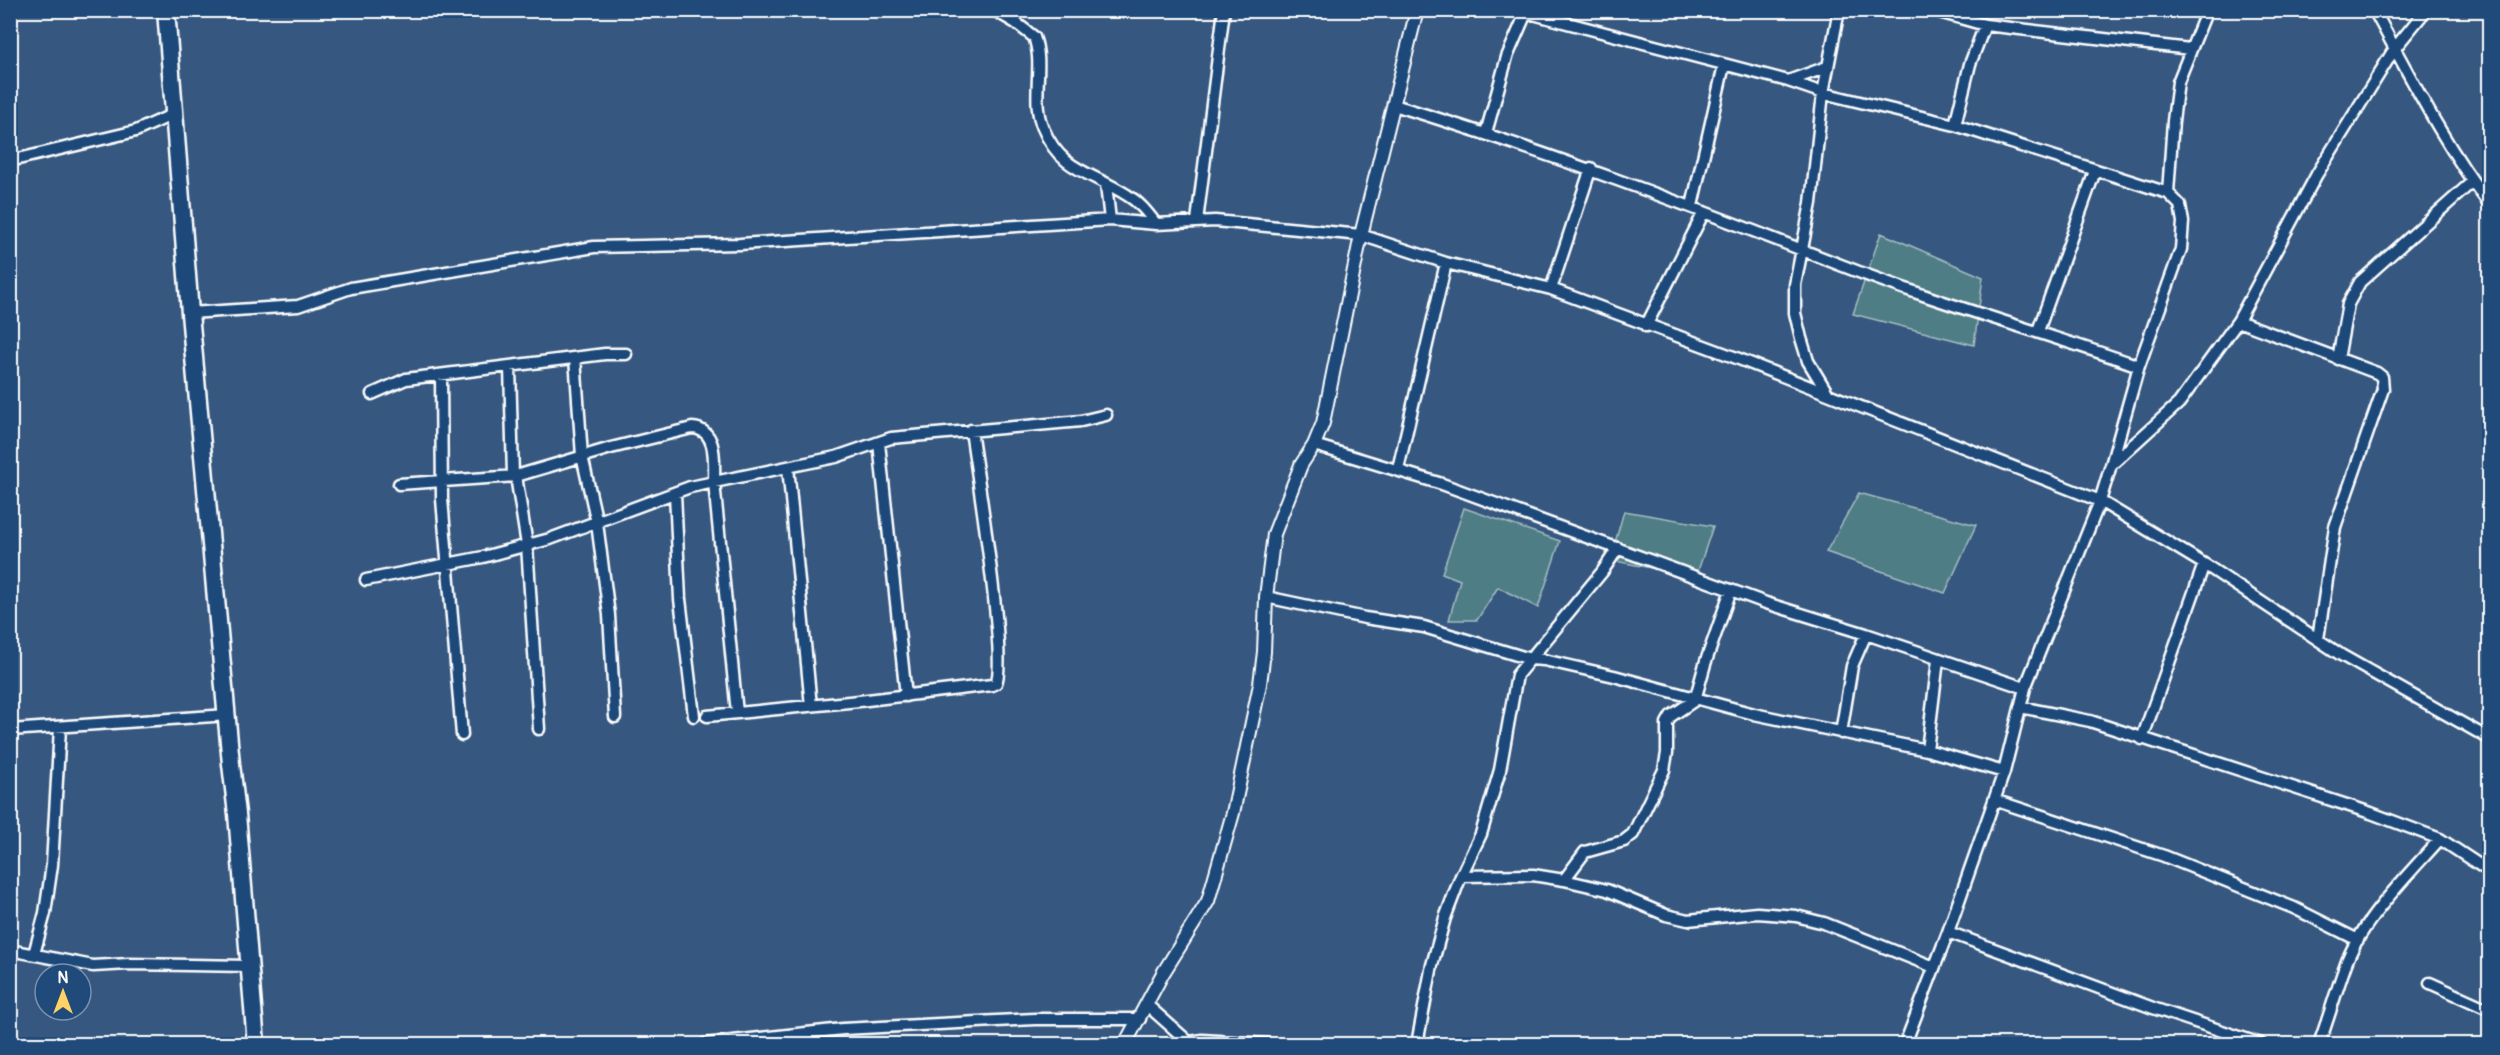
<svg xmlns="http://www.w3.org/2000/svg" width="2500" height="1055" viewBox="0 0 2500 1055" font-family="Pangolin,sans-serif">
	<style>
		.green { fill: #4f7d86; stroke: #a7bec2; stroke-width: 1.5 }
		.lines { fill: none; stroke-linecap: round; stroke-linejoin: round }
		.minor-casing { stroke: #fff; stroke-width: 15 }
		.tertiary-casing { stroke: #fff; stroke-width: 16 }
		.primary-casing { stroke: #fff; stroke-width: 21 }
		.minor { stroke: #1f4a7a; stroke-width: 10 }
		.tertiary { stroke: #1f4a7a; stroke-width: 12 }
		.primary { stroke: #1f4a7a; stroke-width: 16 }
	</style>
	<rect width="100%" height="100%" fill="#36577f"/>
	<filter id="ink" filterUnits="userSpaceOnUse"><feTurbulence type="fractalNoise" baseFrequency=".0167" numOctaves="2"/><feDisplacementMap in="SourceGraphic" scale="12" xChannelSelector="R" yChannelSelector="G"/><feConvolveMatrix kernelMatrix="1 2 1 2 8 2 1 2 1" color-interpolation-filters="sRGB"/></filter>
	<g filter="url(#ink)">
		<path class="green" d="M1881 233 1983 277 1974 345 1853 314Z
			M1859 493 1976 525 1945 593 1826 552Z
			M1464 508 1560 541 1538 608 1498 587 1477 620H1449L1460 580 1442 573Z
			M1624 511 1713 526 1696 577 1610 560Z"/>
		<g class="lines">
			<defs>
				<path id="minor" d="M994 10 1016 23 1034 37C1045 66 1030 100 1043 128 1061 172 1092 172 1127 195 1139 202 1147 212 1156 224
					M1518 10 1788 81 1823 93 1955 125 2168 193
					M1932 10 1985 25 2190 49
					M2374 10C2410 76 2444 145 2490 205
					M1788 81 1827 67
					M1394 105C1545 151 1691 206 1838 264 1937 303 2039 331 2139 366
					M1955 125 1970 64 1985 25
					M1486 133 1507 57 1526 13
					M10 161 136 131 174 114
					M1106 185 1110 220
					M1692 206 1724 65
					M1197 221 1224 10
					M1551 289 1591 168
					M190 313 298 306 351 288 594 247 740 244 1110 220 1156 224 1215 221 1361 235 1446 263 1551 289 1734 357 2100 501 2204 564 2341 655 2490 739
					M2238 321 2377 373 2382 377 2383 389 2335 527 2318 639
					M1646 326 1704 212
					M2038 331 2095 171
					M575 358 582 456 597 523 609 615 615 717
					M2338 359 2348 304 2360 282 2472 182
					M510 367 513 476
					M441 375 442 499 462 735
					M372 394 406 379 605 354H626
					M1828 394 1808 361 1801 338 1795 313V285L1811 203 1823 93 1839 10
					M879 443 906 696
					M1314 445 1442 484 1766 603 1866 634 2025 688
					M2111 465 2139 366 2181 249 2183 222 2180 205 2168 193 2173 121 2178 82 2207 10
					M788 467 811 706
					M1398 469 1446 263
					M516 476 527 545 539 729
					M399 484 516 476 611 448 692 428C718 429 714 463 714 482L737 713
					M675 493 680 599 694 716
					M366 580 483 557 550 539 690 487 836 457 891 438 1081 421 1106 415
					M1266 597 1365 618 1424 627 1530 659 1544 660 1614 676 1754 714 1927 750 2004 772
					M2020 707 2090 721 2371 813 2440 839 2490 872
					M707 716 859 701 992 685 996 683C1008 661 976 467 971 430
					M10 730 228 715
					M1841 733 1852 666 1866 634
					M2142 739 2204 564
					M1927 750 1938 660
					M1994 800 2164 856 2294 908 2358 940
					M1461 876 1533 875 1564 880 1607 890 1666 915 1688 920 1757 913 1796 916 1824 923 1934 967
					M1564 880 1585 852 1624 841 1633 834 1664 770 1667 753V723L1671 716 1695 700 1705 664 1731 590
					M1948 932 2153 1008 2261 1044
					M10 950 93 966 129 964 249 966
					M34 954 45 913 52 865 60 728
					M2430 983 2490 1010
					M1147 1005 1191 1044
					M1191 1042 1202 1040 1267 1044
					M705 1044 843 1029 1035 1019H1140
					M1417 1044 1432 965 1445 918 1461 876 1481 834 1500 770 1517 675 1602 572 1618 548
					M1905 1044 1948 932 2004 772 2025 688 2100 501 2111 465 2179 403 2238 321 2317 174 2395 48 2426 10
					M2319 1044C2329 1017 2337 988 2347 961 2364 918 2410 873 2440 839"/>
				<path id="tertiary" d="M1125 1044 1163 973 1208 901 1233 813 1260 684 1264 652 1266 597 1274 534 1301 465 1314 445 1323 423 1361 235 1417 10"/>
				<path id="primary" d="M166 10 190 313 231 764 237 814 256 1044"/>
			</defs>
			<use href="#minor" class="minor-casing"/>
			<use href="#tertiary" class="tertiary-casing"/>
			<use href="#primary" class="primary-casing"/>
			<use href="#minor" class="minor"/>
			<use href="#tertiary" class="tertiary"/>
			<use href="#primary" class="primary"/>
		</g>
	</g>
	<rect width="2500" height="1055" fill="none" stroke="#1f4a7a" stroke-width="36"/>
	<rect x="18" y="18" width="2464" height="1019" fill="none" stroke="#fff" stroke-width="2" filter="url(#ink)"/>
	<g transform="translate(63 992)"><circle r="28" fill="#1f4a7a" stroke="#7992af" stroke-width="1.5"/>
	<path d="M0-4.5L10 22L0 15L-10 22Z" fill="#ffd166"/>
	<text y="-9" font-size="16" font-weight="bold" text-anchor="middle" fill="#ffffff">N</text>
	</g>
</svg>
